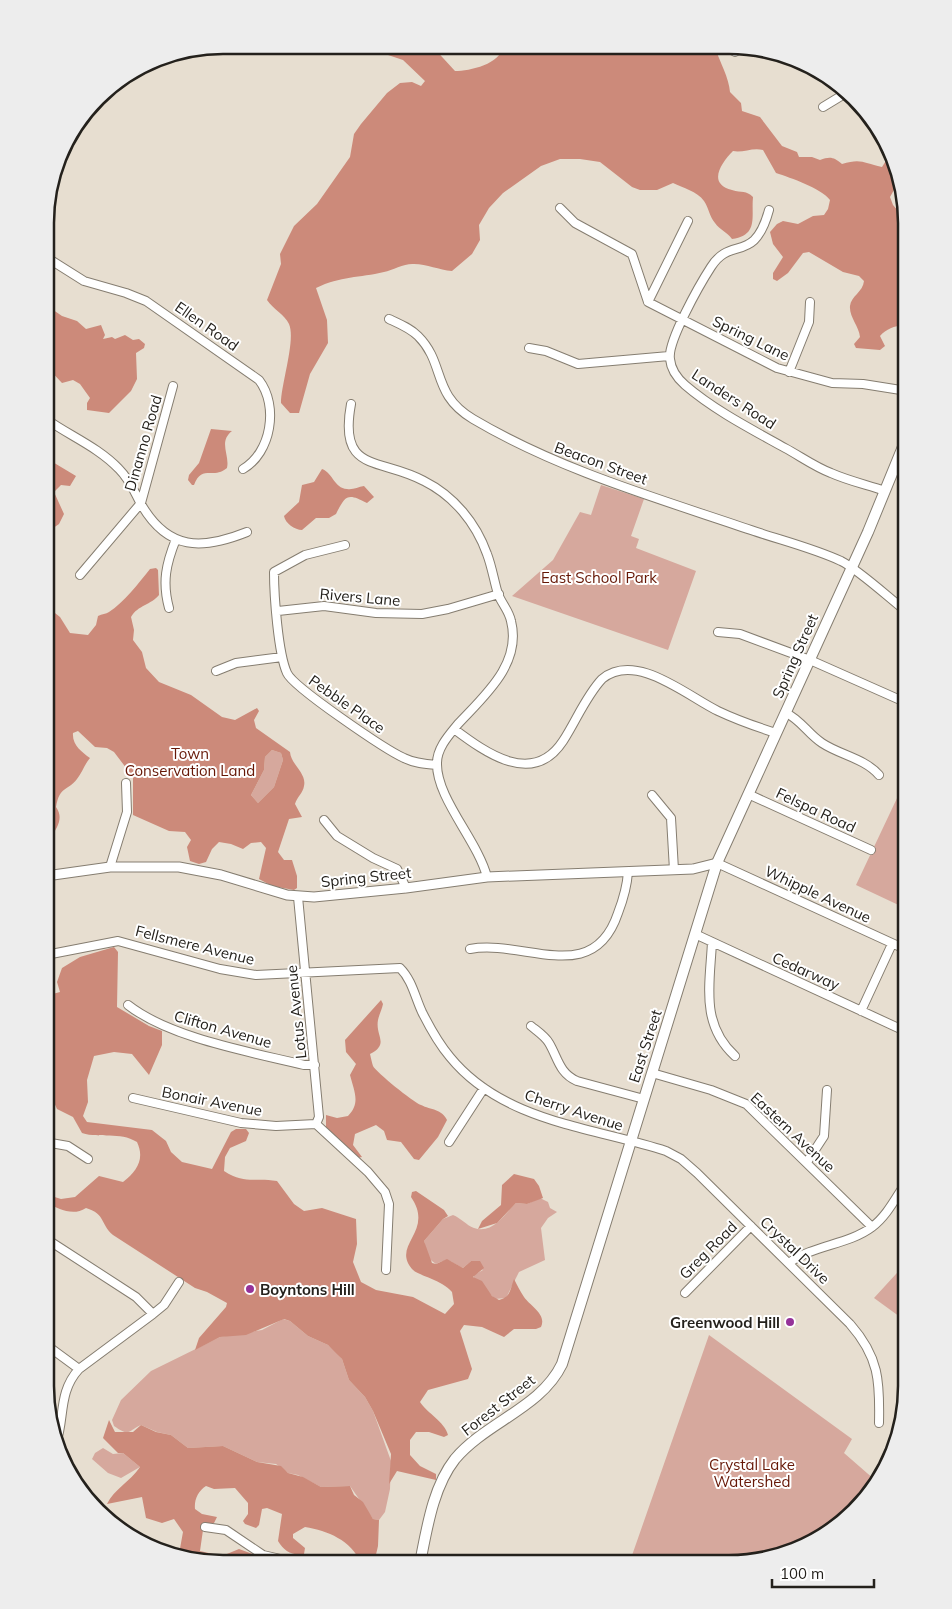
<svg xmlns="http://www.w3.org/2000/svg" width="952" height="1609" viewBox="0 0 952 1609" font-family="Mulish,sans-serif">
	<style>
		.green { fill: #d6a89d }
		.forest { fill: #cc8a7a; fill-rule: evenodd }
		.lines { fill: none; stroke-linecap: round; stroke-linejoin: round }
		.minor-casing { stroke: #857d70; stroke-width: 10 }
		.tertiary-casing { stroke: #857d70; stroke-width: 11 }
		.secondary-casing { stroke: #857d70; stroke-width: 12 }
		.minor { stroke: #fff; stroke-width: 8 }
		.tertiary { stroke: #fff; stroke-width: 9 }
		.secondary { stroke: #fff; stroke-width: 10 }
		.poi-dot { fill: #953299; stroke: #fff; stroke-width: 2 }
		.labels { text-anchor: middle; dominant-baseline: central; stroke-width: 4; stroke-linejoin: round; paint-order: stroke }
		.street-label { font-size: 15px; fill: #24211c; stroke: #fff }
		.park-label { font-size: 15px; fill: #661706; stroke: #fff }
		.poi-label { font-size: 15px; font-weight: bold; fill: #24211c; stroke: #fff; text-anchor: start }
		.rim { fill: none; stroke: #24211c; stroke-width: 2.5 }
	</style>
	<rect width="100%" height="100%" fill="#e7ded0"/>
	<path class="green" d="M601 485 644 499 631 536 639 539 636 548 696 571 668 650 512 596 553 560 580 512 591 515Z
		M272 750 281 753 283 760 274 787 258 803 251 795 264 770 265 757Z
		M907 777V909L856 885Z
		M540 1198 548 1202 550 1208 557 1212 548 1218 541 1228 545 1260 519 1272 506 1298 495 1299 474 1278V1275L483 1270 471 1261 463 1268C449 1262 451 1257 436 1264L428 1258 424 1241 443 1219 453 1215C461 1218 466 1225 474 1228 493 1235 505 1213 516 1203L527 1204Z
		M907 1262V1322L874 1298Z
		M283 1319 290 1321 308 1336 328 1345 336 1352 342 1359 349 1380 365 1397 373 1411 391 1461 390 1489 385 1512 379 1520 373 1519 350 1486 321 1487 298 1475 288 1473 276 1464 257 1462 223 1446 188 1448 171 1435 157 1432 141 1425C128 1430 131 1438 114 1426L112 1420 121 1400 151 1371 220 1337 262 1330Z
		M709 1335 852 1439 844 1453 875 1480 883 1461 887 1463 890 1461 870 1494 797 1551 730 1564H629Z
		M103 1448 113 1454 123 1453 140 1467 121 1478 108 1473 92 1459 95 1453Z"/>
	<path class="forest" d="M383 45 432 46 455 71C470 71 501 64 503 46H712L715 48C720 62 729 78 730 92L741 103 742 111 760 117 782 146 797 152 799 157H812L820 160C830 156 834 157 842 164 861 158 864 163 882 167L891 153 894 155 899 181 890 197 893 205 900 213 898 219 907 226V326C897 325 887 328 880 336L885 346 880 350 856 348 854 344 860 337C859 326 849 317 850 306 851 296 863 292 864 281L859 276 843 272 809 252 803 253 788 273 777 281 773 279V273L783 257 773 244 770 232 777 224 783 221 798 224 813 216 824 215 828 209 830 200C821 188 791 178 776 173L763 150C753 147 743 153 733 151 721 163 707 184 732 190 742 193 746 190 753 197 751 217 759 235 732 239 727 232 720 230 715 223 709 216 709 208 704 201 697 191 683 188 673 183L657 190H640L632 187 600 162 580 159H560L541 166 503 193 489 208 479 225 480 240 472 254 452 271C439 270 427 264 414 264 405 263 393 270 384 272 359 278 341 276 316 288L327 320 328 343 310 374 299 413H290L281 403C281 384 296 340 289 324 285 315 273 309 267 300L281 264 280 254 294 226 317 204 350 157 354 134 361 124 387 93 400 83 412 82 421 86 425 81 403 60 388 55Z
		M46 305 62 316 77 321 86 329 101 325 105 335 103 339 112 337 115 339 125 335 133 340 139 339 145 344 144 348 136 353 137 379 131 391 109 413 87 410V403L90 398 80 384 73 380 62 383 46 366V338L52 337 55 332 46 322Z
		M211 429 232 431C218 442 230 455 227 468 213 480 202 464 194 485H192L188 480 189 475 199 463Z
		M46 458 76 476 70 486 61 485 54 492 64 514 59 524 46 533Z
		M322 469C333 473 334 488 347 489 353 490 358 487 364 486L374 497 367 503C347 492 345 496 336 514L329 518H316L302 530C295 530 285 523 284 516L299 502 302 485 314 482Z
		M156 568 158 570 159 595C151 605 138 605 131 617L134 630 133 640 142 652 146 668 159 682 191 695 222 717 235 720 257 708 259 711 254 720 256 728 290 752C291 765 307 773 304 786 303 793 297 797 295 804L302 817 289 819 278 852 284 860H292L297 876V888L294 890 272 886 259 879 266 848 261 842 251 843 243 849 231 844 219 842 212 849 206 862 199 864 190 861 187 847 191 840 185 832 169 831 133 815V777L114 752 107 748 95 747 78 731 73 733C72 745 82 752 90 758 84 765 82 773 77 779 67 792 60 785 56 807 64 818 57 828 51 837L46 839V606L60 617 70 633 88 635 96 625 98 616C102 614 106 614 109 612 123 603 139 583 150 569ZM272 750 281 753 283 760 274 787 258 803 251 795 264 770 265 757Z
		M114 947 118 952 117 1007 149 1026 162 1031V1045L149 1075 132 1054 114 1052 94 1056 87 1080 88 1102 83 1116 87 1122 152 1130 166 1141 171 1152 182 1162 212 1169 231 1132 236 1129H246L249 1133 246 1141 230 1148 225 1157 224 1171C246 1185 254 1177 277 1181L294 1204 304 1211 322 1208 356 1219 357 1244 353 1262 361 1282 376 1290 413 1297 445 1314 454 1304 452 1292C441 1279 418 1276 412 1269 391 1244 435 1232 411 1197L412 1192 416 1191 444 1210 448 1216 443 1219 424 1241 432 1263 436 1264 447 1259 463 1268 471 1261H480L484 1268 473 1277 482 1281 492 1296 499 1300C511 1297 510 1289 514 1279 517 1285 520 1291 524 1297 530 1306 547 1314 541 1327L536 1329H514L504 1337 482 1327 464 1325 460 1331 472 1369 468 1379 428 1390 420 1402C427 1413 445 1422 448 1435L444 1437 429 1432H416L410 1440V1455L420 1466 436 1474V1480L397 1471 389 1484 391 1454 373 1411 365 1397 349 1380 342 1359 328 1345 308 1336 290 1321 284 1319 246 1335 220 1337 195 1350 199 1338 226 1307 227 1303 207 1292 195 1288 113 1235C100 1224 106 1214 86 1208 72 1217 59 1208 45 1203V1194L61 1199 75 1197 99 1176 123 1182C137 1171 145 1159 137 1142 119 1131 101 1139 82 1133L73 1117 57 1109 52 1098 45 1097V996L60 992 57 982 62 968 80 957Z
		M381 1000 383 1004C382 1009 379 1015 378 1020 375 1036 390 1044 370 1054 371 1058 372 1063 373 1066 376 1072 413 1102 421 1105 431 1110 442 1109 447 1120L438 1137 419 1160 414 1159 401 1142 387 1140 384 1131 376 1125 355 1134 353 1145 362 1157 357 1158 326 1127V1115L337 1118 348 1116C361 1103 354 1091 350 1075L356 1064 346 1052 345 1040Z
		M514 1174 534 1179 539 1186 543 1198 527 1204 516 1203 497 1223 478 1229 482 1221 501 1205 502 1185Z
		M109 1420 115 1432H133L141 1425 156 1432 171 1435 188 1448 223 1446 257 1462 281 1466 288 1473 303 1477 321 1487 350 1486 354 1495 363 1502 373 1519 379 1520 378 1546 374 1563H361C351 1540 328 1531 305 1527L293 1534V1538L305 1548 304 1554C292 1556 284 1551 278 1541L282 1514 267 1508 262 1509 259 1525 256 1528 245 1524 243 1521 248 1514V1503L235 1488 214 1489 206 1486C198 1491 194 1500 195 1509L202 1514 217 1517 214 1523H204L200 1551 222 1556 239 1549 277 1563H200L179 1554 183 1532 174 1519 162 1523 146 1518 142 1497 107 1504C114 1489 130 1482 140 1467L123 1453H118L103 1438Z"/>
	<g class="lines">
		<defs>
			<path id="minor" d="M735 47V52
				M823 107 846 93
				M560 208 575 223 632 254 648 302
				M769 210C754 265 731 235 711 267 700 284 667 342 670 359 671 370 677 378 685 385 714 410 751 429 785 448 800 456 815 467 831 473 849 481 868 485 885 491
				M46 257 84 281 126 293 146 301 259 380C279 406 271 453 243 469
				M648 302 777 368 832 383 863 384 907 391
				M648 302 688 221
				M389 319C400 324 410 328 418 336 446 364 431 394 473 419 559 470 657 498 751 530 780 540 813 548 841 561 859 570 889 598 907 612
				M529 348 546 351 578 364 669 356
				M789 372 809 322 810 302
				M351 404C338 474 380 457 424 481 454 496 476 523 487 554 492 567 494 581 498 594 502 604 509 611 511 621 522 664 484 696 458 724 449 735 437 748 437 763 436 798 478 841 487 877
				M46 419C70 436 98 447 119 469 130 480 134 491 141 504 168 551 202 550 247 532
				M345 545 305 555 274 572C274 595 278 653 287 673 293 687 386 750 404 758 414 763 425 764 437 765
				M80 575 141 503 173 386
				M169 608C162 582 166 564 176 539
				M278 611 324 606 376 613 422 614 448 609 499 594
				M718 632 740 634 810 660 907 703
				M216 671 236 663 282 657
				M786 713C801 720 808 734 822 743 840 755 864 758 879 775
				M454 729C486 753 533 787 563 741 576 721 586 696 602 679 636 651 687 696 718 711 737 720 757 727 776 733
				M748 794 871 850
				M652 795 671 818 674 870
				M324 820 337 836 373 858 397 869 406 888
				M717 863 907 950
				M110 867 127 812 126 783
				M298 897 319 1117 316 1124
				M695 934 907 1032
				M712 942C710 984 700 1024 735 1056
				M470 949C525 939 593 988 618 913 623 900 627 887 628 872
				M46 955 118 941 220 969 256 975 400 968C412 980 415 997 422 1012 430 1028 439 1044 450 1057 503 1122 592 1127 666 1151L681 1159 697 1173 850 1324C879 1357 880 1381 879 1423
				M128 1005C170 1038 251 1052 304 1065H315
				M861 1011 892 944
				M531 1026C537 1031 545 1036 549 1043 558 1058 559 1073 577 1081L644 1099
				M652 1073 711 1090 746 1104 872 1227
				M133 1098 241 1123 276 1126 316 1124
				M316 1124 368 1172 385 1192 389 1204 386 1270
				M45 1142 68 1146 88 1159
				M449 1142 484 1088
				M807 1162 824 1136 827 1090
				M45 1238 136 1297 153 1314
				M789 1263C813 1245 848 1245 872 1227 887 1216 896 1197 907 1181
				M685 1293 751 1226
				M45 1344 79 1369
				M56 1444C65 1417 58 1392 79 1369L153 1314 164 1305 179 1282
				M205 1527 226 1530 263 1555 298 1563"/>
			<path id="tertiary" d="M46 876 110 867H179L221 875 287 895 314 897 406 888 487 877 693 869 717 863"/>
			<path id="secondary" d="M420 1563C427 1528 433 1487 455 1459 486 1422 541 1408 562 1364L717 863 868 532 907 437"/>
		</defs>
		<use href="#minor" class="minor-casing"/>
		<use href="#tertiary" class="tertiary-casing"/>
		<use href="#secondary" class="secondary-casing"/>
		<use href="#minor" class="minor"/>
		<use href="#tertiary" class="tertiary"/>
		<use href="#secondary" class="secondary"/>
	</g>
	<g class="poi-dot">
		<circle cx="250" cy="1289" r="5"/>
		<circle cx="790" cy="1322" r="5"/>
	</g>
	<g class="labels">
		<g class="street-label">
			<text transform="translate(207 326) rotate(35)">Ellen Road</text>
			<text transform="translate(751 338) rotate(26)">Spring Lane</text>
			<text transform="translate(734 399) rotate(33)">Landers Road</text>
			<text transform="translate(143 443) rotate(-74)">Dinanno Road</text>
			<text transform="translate(601 463) rotate(20)">Beacon Street</text>
			<text transform="translate(360 597) rotate(5)">Rivers Lane</text>
			<text transform="translate(795 656) rotate(-66)">Spring Street</text>
			<text transform="translate(347 704) rotate(35)">Pebble Place</text>
			<text transform="translate(816 810) rotate(25)">Felspa Road</text>
			<text transform="translate(366 877) rotate(-6)">Spring Street</text>
			<text transform="translate(818 894) rotate(25)">Whipple Avenue</text>
			<text transform="translate(195 945) rotate(14)">Fellsmere Avenue</text>
			<text transform="translate(806 971) rotate(24)">Cedarway</text>
			<text transform="translate(296 1012) rotate(-96)">Lotus Avenue</text>
			<text transform="translate(223 1029) rotate(16)">Clifton Avenue</text>
			<text transform="translate(645 1046) rotate(-72)">East Street</text>
			<text transform="translate(212 1101) rotate(11)">Bonair Avenue</text>
			<text transform="translate(574 1110) rotate(18)">Cherry Avenue</text>
			<text transform="translate(793 1132) rotate(43)">Eastern Avenue</text>
			<text transform="translate(708 1250) rotate(-45)">Greg Road</text>
			<text transform="translate(795 1250) rotate(44)">Crystal Drive</text>
			<text transform="translate(498 1405) rotate(-38)">Forest Street</text>
		</g>
		<g class="park-label">
			<text x="599" y="577">East School Park</text>
			<text x="190" y="753">Town<tspan x="190" dy="17">Conservation Land</tspan></text>
			<text x="752" y="1464">Crystal Lake<tspan x="752" dy="17">Watershed</tspan></text>
		</g>
		<g class="poi-label">
			<text x="260" y="1289">Boyntons Hill</text>
			<text x="780" y="1322" text-anchor="end">Greenwood Hill</text>
		</g>
	</g>
	<path d="M0 0H952V1609H0ZM223 54H729A169 169 0 0 1 898 223V1386A169 169 0 0 1 729 1555H223A169 169 0 0 1 54 1386V223A169 169 0 0 1 223 54Z" fill="#ededed" fill-rule="evenodd"/>
	<path class="rim" d="M223 54H729A169 169 0 0 1 898 223V1386A169 169 0 0 1 729 1555H223A169 169 0 0 1 54 1386V223A169 169 0 0 1 223 54Z"/>
	<path d="M772 1579v8h102v-8" fill="none" stroke="#24211c" stroke-width="2.5"/>
	<text x="780" y="1579" font-size="15" fill="#24211c" stroke="#ffffff" stroke-width="4" paint-order="stroke">100 m</text>
</svg>
